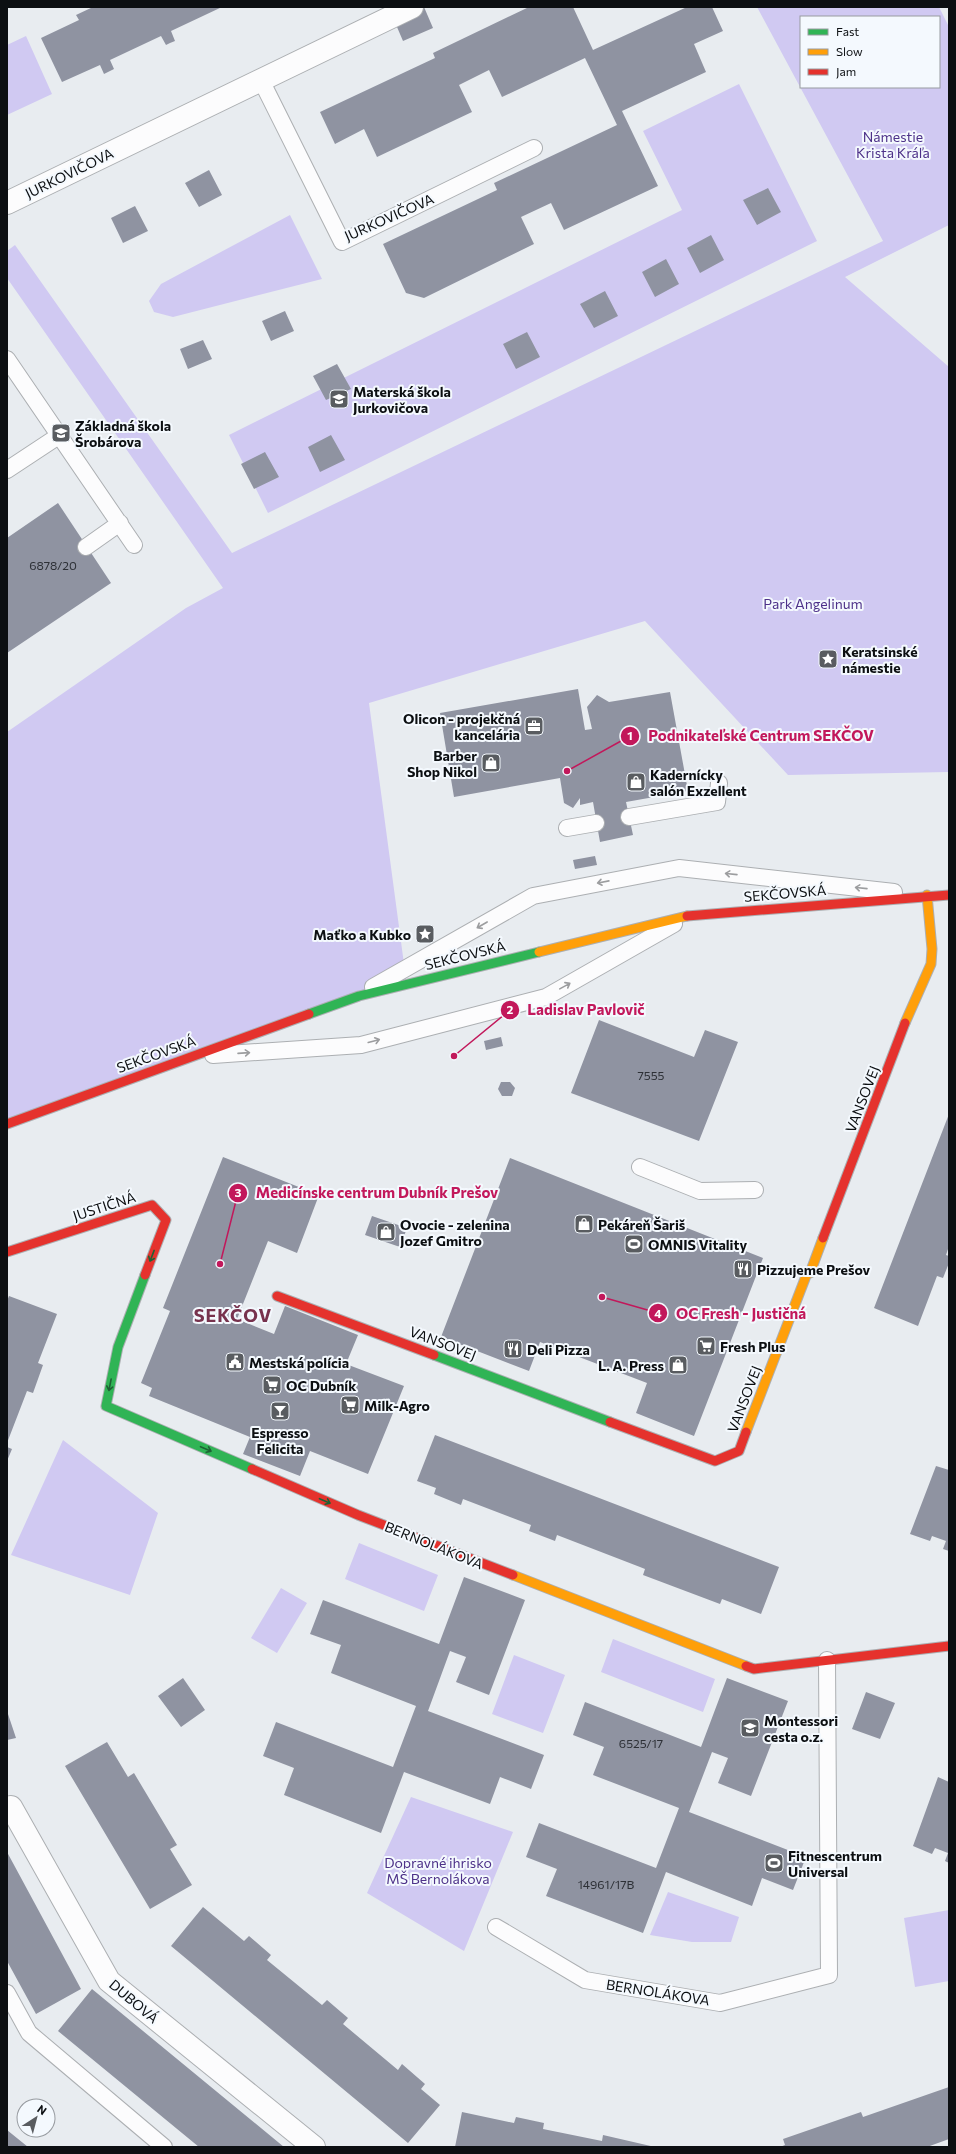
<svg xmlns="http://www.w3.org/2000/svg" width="956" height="2154" viewBox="0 0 956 2154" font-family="Commissioner,sans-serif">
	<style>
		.green { fill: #d0c9f2; fill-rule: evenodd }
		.building { fill: #8f93a1 }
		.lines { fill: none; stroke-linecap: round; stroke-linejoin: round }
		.lane-casing { stroke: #acafb2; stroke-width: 18 }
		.street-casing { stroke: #acafb2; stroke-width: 24 }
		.fast-casing { stroke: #acafb2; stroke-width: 11 }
		.slow-casing { stroke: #acafb2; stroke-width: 11 }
		.jam-casing { stroke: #acafb2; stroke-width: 11 }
		.lane { stroke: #fcfcfd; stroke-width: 16 }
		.street { stroke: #fcfcfd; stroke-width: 22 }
		.fast { stroke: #30b455; stroke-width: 9 }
		.slow { stroke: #ff9f0a; stroke-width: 9 }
		.jam { stroke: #e5322d; stroke-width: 9 }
		.oneway { stroke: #9c9d9f }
		.oneway2 { stroke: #1e6234 }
		.labels { text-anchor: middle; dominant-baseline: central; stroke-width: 4; stroke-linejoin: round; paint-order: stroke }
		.number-label { font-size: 12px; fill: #2d3036 }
		.park-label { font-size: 14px; fill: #4d3189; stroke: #f4f9fe }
		.street-label { font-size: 14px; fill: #0c0f12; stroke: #f4f9fe }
		.poi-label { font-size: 14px; font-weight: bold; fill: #0c0f12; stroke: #f4f9fe; text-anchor: start }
		.district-label { font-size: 18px; font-weight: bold; letter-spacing: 1px; fill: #77324d; stroke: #f4f9fe }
		.leader { fill: none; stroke: #c2185b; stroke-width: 1.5 }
		.callout-dot { fill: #c2185b; stroke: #f4f9fe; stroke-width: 1.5 }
		.mark-label { font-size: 12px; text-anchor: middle; font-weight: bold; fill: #fff }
		.callout-label { font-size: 15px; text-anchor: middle; font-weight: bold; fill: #c2185b; stroke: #f4f9fe; stroke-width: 4; stroke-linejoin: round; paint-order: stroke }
	</style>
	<rect width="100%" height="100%" fill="#e8ecf0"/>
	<path class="green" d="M757 7H939L949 27V225L845 277 949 367V772L788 775 645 621 369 703 406 979 7 1129V732L186 608 223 588 7 278V251L15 245 232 553 883 241ZM801 17H939V87H801Z
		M26 36 52 94 7 115V45Z
		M739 84 817 241 268 513 229 435 682 210 643 131Z
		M290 215 322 279 173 317 154 312 149 301 161 284Z
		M63 1440 158 1513 130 1595 11 1555Z
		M359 1543 438 1575 424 1611 345 1579Z
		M281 1588 307 1603 277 1653 251 1638Z
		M613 1639 715 1679 703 1712 601 1672Z
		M514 1655 565 1675 543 1733 492 1714Z
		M411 1797 513 1832 464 1951 367 1893Z
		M668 1892 739 1917 731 1942H692L650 1935Z
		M949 1910V1981L915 1987 904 1918Z"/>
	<path class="building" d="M93 7H222L171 31 175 41 170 43 166 45 161 36 110 60 114 69 104 74 100 65 62 82 41 38 79 20 76 15Z
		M424 7 433 28 403 41 394 20Z
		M529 7H573L593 50 687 7H712L723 31 694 44 706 72 622 111 658 186 564 230 551 203 521 217 534 244 424 298 406 293 383 244 497 190 494 183 617 125 585 58 502 97 489 70 459 85 472 112 377 157 364 129 335 144 320 112 435 58 433 53Z
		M209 170 222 195 199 207 185 183Z
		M768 188 781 212 757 225 743 200Z
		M135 206 148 231 123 243 111 218Z
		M711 235 724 260 700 273 687 248Z
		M666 259 679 284 655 297 642 272Z
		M605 291 618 316 594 328 580 304Z
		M285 311 294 331 271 341 262 321Z
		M527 332 540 357 516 369 503 344Z
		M203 340 212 359 188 369 180 349Z
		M337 364 351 389 326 400 313 376Z
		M331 435 345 460 320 472 308 447Z
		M265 452 279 477 254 489 241 464Z
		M58 503 111 583 7 653V538Z
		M578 689 585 730 592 729 587 707 597 695 609 702 670 692 688 791 626 802 633 835 600 842 593 802 580 805V798L573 808 564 803 560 778 454 797 440 713Z
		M595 856 597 865 575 869 573 860Z
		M599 1020 694 1057 705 1030 738 1042 699 1141 571 1093Z
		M501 1037 503 1046 486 1050 484 1041Z
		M501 1082H510L515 1088 512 1096H502L498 1089Z
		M949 1114V1246L946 1255 949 1256V1263L943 1278 937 1276 918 1326 874 1308Z
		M223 1157 319 1195 297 1253 268 1241 237 1319 274 1334 285 1306 358 1335 346 1364 404 1386 368 1474 310 1451 300 1476 243 1454 250 1437 149 1396 152 1388 141 1383 170 1311 163 1308Z
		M510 1158 763 1258 694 1436 636 1413 647 1383 540 1342 529 1371 441 1337Z
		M372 1216 407 1228 400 1247 365 1235Z
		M9 1296 57 1314 38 1363 43 1365 33 1393 27 1391 7 1443V1301Z
		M435 1435 779 1567 761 1614 722 1599 720 1604 643 1575 645 1569 640 1567 557 1535 555 1541 529 1531 531 1525 463 1499 461 1505 434 1494 436 1488 417 1481Z
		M7 1447 12 1449 7 1461Z
		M936 1466 949 1470V1551L943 1549 946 1541 932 1536 930 1541 910 1534Z
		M464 1577 525 1600 489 1695 456 1682 466 1657 450 1651 428 1711 544 1755 531 1789 500 1777 490 1804 404 1772 381 1833 284 1795 294 1768 263 1756 276 1722 393 1767 416 1706 331 1673 341 1645 310 1634 323 1600 439 1644Z
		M183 1678 205 1710 181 1727 158 1696Z
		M727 1678 788 1701 751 1796 718 1783 728 1758 712 1752 689 1812 806 1857 793 1890 762 1878 752 1906 666 1872 643 1933 546 1896 557 1869 526 1857 539 1823 656 1868 679 1808 593 1775 604 1747 573 1735 585 1702 701 1747Z
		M866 1692 895 1703 880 1739 852 1729Z
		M7 1711 16 1738 7 1740Z
		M107 1742 128 1777 134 1773 177 1845 170 1849 192 1885 150 1909 65 1766Z
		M938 1777 949 1782V1863L945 1861 948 1853 935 1848 932 1854 913 1846Z
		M7 1852 81 1989 36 2014 7 1961Z
		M203 1907 244 1941 249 1936 271 1955 267 1960 322 2005 327 2000 348 2018 343 2024 398 2070 402 2064 425 2084 421 2089 440 2105 408 2143 171 1946Z
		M92 1989 284 2147H199L58 2031Z
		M949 2087V2139L927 2147H780L785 2145 783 2139 861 2112 863 2117Z
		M462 2112 514 2123 516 2117 544 2123 543 2129 602 2141 603 2135 655 2147H455Z
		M7 2130 28 2147H7Z"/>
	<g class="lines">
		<defs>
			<path id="lane" d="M261 80 342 242 534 148
				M7 359 134 545
				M7 470 60 435
				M86 547 120 523
				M629 817 717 802 719 783
				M567 828 596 823
				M373 987 533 896 679 868 894 892
				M213 1055 361 1045 546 997 674 924
				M640 1167 700 1191 755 1190
				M496 1927 585 1980 720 2003 829 1975 827 1660
				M7 1993 29 2033 164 2147"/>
			<path id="street" d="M7 203 412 7
				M11 1807 109 1981 314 2147"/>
			<path id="fast" d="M309 1014 359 996 539 952
				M145 1275 118 1347 106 1406 252 1469
				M434 1355 610 1422"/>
			<path id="slow" d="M539 952 687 916
				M905 1023 931 964 932 949 927 895
				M746 1432 806 1276 808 1272 810 1273 823 1238
				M513 1575 746 1666"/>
			<path id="jam" d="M687 916 949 895
				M7 1124 309 1014
				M823 1238 905 1023
				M7 1252 152 1205 166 1220 145 1275
				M277 1296 434 1355
				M610 1422 715 1461 739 1451 746 1432
				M252 1469 358 1515 513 1575
				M746 1666 754 1669 949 1646"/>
		</defs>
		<use href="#lane" class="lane-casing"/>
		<use href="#street" class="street-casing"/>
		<use href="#fast" class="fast-casing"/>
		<use href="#slow" class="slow-casing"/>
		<use href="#jam" class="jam-casing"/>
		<use href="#lane" class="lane"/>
		<use href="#street" class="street"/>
		<use href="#fast" class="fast"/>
		<use href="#slow" class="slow"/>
		<use href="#jam" class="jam"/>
	</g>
	<defs><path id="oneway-shaft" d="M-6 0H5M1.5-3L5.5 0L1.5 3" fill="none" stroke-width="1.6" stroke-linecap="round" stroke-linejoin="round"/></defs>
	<g class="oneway">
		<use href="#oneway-shaft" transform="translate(731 874) rotate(-174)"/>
		<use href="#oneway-shaft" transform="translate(603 882) rotate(169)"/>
		<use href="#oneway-shaft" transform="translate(861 888) rotate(-174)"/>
		<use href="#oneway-shaft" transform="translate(482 925) rotate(150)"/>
		<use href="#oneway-shaft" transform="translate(565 986) rotate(-29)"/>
		<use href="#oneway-shaft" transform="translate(374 1041) rotate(-15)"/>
		<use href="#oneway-shaft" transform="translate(244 1053) rotate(-4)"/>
	</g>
	<g class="oneway2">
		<use href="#oneway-shaft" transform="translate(152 1256) rotate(111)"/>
		<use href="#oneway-shaft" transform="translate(110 1385) rotate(101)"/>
		<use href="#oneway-shaft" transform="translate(206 1449) rotate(23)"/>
		<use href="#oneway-shaft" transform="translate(325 1501) rotate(23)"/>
	</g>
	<defs>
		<symbol id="school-square" viewBox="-11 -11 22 22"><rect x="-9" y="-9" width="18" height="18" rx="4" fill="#595c60" stroke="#f4f9fe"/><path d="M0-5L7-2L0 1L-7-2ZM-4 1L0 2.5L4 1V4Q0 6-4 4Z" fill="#fff"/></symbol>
		<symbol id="sight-square" viewBox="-11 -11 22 22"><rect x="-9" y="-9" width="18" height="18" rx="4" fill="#595c60" stroke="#f4f9fe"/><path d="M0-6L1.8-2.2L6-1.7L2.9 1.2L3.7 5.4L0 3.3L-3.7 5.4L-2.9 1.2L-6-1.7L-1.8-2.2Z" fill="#fff"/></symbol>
		<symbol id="office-square" viewBox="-11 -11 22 22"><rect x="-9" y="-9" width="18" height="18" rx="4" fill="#595c60" stroke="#f4f9fe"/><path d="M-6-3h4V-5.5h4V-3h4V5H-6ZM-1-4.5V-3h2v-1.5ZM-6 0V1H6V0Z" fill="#fff"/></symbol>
		<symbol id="shop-square" viewBox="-11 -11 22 22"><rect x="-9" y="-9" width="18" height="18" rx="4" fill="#595c60" stroke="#f4f9fe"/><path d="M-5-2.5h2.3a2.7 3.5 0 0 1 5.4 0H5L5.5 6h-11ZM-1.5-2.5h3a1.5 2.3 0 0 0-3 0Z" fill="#fff"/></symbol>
		<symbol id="stadium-square" viewBox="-11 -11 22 22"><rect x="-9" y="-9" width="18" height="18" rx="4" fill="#595c60" stroke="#f4f9fe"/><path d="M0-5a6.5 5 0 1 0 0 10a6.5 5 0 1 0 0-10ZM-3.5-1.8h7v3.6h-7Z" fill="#fff"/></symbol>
		<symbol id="restaurant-square" viewBox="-11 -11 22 22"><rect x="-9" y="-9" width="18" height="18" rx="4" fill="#595c60" stroke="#f4f9fe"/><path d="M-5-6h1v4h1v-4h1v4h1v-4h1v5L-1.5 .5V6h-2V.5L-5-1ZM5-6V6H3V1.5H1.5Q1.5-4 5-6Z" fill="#fff"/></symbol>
		<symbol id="supermarket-square" viewBox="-11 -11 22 22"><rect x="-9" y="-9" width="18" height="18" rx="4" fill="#595c60" stroke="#f4f9fe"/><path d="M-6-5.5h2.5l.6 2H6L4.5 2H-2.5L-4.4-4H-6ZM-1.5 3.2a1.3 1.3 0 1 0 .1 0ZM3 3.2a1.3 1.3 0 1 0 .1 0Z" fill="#fff"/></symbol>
		<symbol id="civic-square" viewBox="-11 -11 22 22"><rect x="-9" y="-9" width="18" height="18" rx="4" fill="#595c60" stroke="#f4f9fe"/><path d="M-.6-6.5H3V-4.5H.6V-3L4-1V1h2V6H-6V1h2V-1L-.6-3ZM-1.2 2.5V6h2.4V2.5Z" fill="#fff"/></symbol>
		<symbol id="bar-square" viewBox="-11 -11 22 22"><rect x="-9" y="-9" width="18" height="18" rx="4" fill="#595c60" stroke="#f4f9fe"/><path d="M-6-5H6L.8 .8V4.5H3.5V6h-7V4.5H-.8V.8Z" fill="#fff"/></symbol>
	</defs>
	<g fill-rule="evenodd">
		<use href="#school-square" x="328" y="388" width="22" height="22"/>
		<use href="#school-square" x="50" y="422" width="22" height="22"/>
		<use href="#sight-square" x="817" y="648" width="22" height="22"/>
		<use href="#office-square" x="523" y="715" width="22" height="22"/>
		<use href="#shop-square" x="480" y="752" width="22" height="22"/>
		<use href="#shop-square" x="625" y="771" width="22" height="22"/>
		<use href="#sight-square" x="414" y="923" width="22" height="22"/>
		<use href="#shop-square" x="573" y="1213" width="22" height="22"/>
		<use href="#shop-square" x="375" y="1221" width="22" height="22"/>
		<use href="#stadium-square" x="623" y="1233" width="22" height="22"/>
		<use href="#restaurant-square" x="732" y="1258" width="22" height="22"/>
		<use href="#supermarket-square" x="695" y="1335" width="22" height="22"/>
		<use href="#restaurant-square" x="502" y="1338" width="22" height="22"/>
		<use href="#civic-square" x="224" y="1351" width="22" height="22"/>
		<use href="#shop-square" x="667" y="1354" width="22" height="22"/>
		<use href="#supermarket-square" x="261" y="1374" width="22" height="22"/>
		<use href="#supermarket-square" x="339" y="1394" width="22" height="22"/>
		<use href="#bar-square" x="269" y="1400" width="22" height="22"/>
		<use href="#school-square" x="739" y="1717" width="22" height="22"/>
		<use href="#stadium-square" x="763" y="1852" width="22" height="22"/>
	</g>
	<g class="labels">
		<g class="number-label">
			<text x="53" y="565">6878/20</text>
			<text x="651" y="1075">7555</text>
			<text x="641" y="1743">6525/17</text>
			<text x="606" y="1884">14961/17B</text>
		</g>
		<g class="park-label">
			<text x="893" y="136">Námestie<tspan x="893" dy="16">Krista Kráľa</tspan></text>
			<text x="813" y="603">Park Angelinum</text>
			<text x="438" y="1862">Dopravné ihrisko<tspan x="438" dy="16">MŠ Bernolákova</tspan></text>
		</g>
		<g class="street-label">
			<text transform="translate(69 173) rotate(-26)">JURKOVIČOVA</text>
			<text transform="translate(389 217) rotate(-24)">JURKOVIČOVA</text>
			<text transform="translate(785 893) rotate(-5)">SEKČOVSKÁ</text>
			<text transform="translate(465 955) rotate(-14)">SEKČOVSKÁ</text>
			<text transform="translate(156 1054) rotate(-20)">SEKČOVSKÁ</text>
			<text transform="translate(862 1099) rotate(-69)">VANSOVEJ</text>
			<text transform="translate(104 1206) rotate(-18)">JUSTIČNÁ</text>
			<text transform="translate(443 1343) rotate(21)">VANSOVEJ</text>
			<text transform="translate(744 1399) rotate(-69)">VANSOVEJ</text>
			<text transform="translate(434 1545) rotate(22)">BERNOLÁKOVA</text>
			<text transform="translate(658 1992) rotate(9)">BERNOLÁKOVA</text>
			<text transform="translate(134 2001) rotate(40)">DUBOVÁ</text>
		</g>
		<g class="poi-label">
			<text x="353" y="391">Materská škola<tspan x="353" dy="16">Jurkovičova</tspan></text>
			<text x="75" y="425">Základná škola<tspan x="75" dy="16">Šrobárova</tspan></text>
			<text x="842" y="651">Keratsinské<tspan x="842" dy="16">námestie</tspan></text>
			<text x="520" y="718" text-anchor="end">Olicon - projekčná<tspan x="520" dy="16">kancelária</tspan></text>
			<text x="477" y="755" text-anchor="end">Barber<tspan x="477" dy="16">Shop Nikol</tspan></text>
			<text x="650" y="774">Kadernícky<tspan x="650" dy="16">salón Exzellent</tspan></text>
			<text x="411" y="934" text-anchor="end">Maťko a Kubko</text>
			<text x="400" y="1224">Ovocie - zelenina<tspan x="400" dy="16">Jozef Gmitro</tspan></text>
			<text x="598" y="1224">Pekáreň Šariš</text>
			<text x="648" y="1244">OMNIS Vitality</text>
			<text x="757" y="1269">Pizzujeme Prešov</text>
			<text x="720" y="1346">Fresh Plus</text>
			<text x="527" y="1349">Deli Pizza</text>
			<text x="249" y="1362">Mestská polícia</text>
			<text x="664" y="1365" text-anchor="end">L. A. Press</text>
			<text x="286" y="1385">OC Dubník</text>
			<text x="364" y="1405">Milk-Agro</text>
			<text x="280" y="1432" text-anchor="middle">Espresso<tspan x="280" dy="16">Felicita</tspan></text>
			<text x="764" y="1720">Montessori<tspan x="764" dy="16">cesta o.z.</tspan></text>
			<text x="788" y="1855">Fitnescentrum<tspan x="788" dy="16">Universal</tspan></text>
		</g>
		<g class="district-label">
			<text x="233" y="1315">SEKČOV</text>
		</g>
	</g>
	<path class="leader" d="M567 771L630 736M454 1056L510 1010M220 1264L238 1193M602 1297L658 1313"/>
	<g class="callout-dot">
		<circle cx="567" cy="771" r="4"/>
		<circle cx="454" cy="1056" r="4"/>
		<circle cx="220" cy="1264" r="4"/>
		<circle cx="602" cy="1297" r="4"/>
		<circle cx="630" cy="736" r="10"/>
		<circle cx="510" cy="1010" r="10"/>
		<circle cx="238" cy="1193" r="10"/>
		<circle cx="658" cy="1313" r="10"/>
	</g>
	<g class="mark-label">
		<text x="630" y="740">1</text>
		<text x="510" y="1014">2</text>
		<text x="238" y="1197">3</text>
		<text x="658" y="1318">4</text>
	</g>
	<g class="callout-label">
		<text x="761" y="741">Podnikateľské Centrum SEKČOV</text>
		<text x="586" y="1015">Ladislav Pavlovič</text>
		<text x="377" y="1198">Medicínske centrum Dubník Prešov</text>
		<text x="741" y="1319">OC Fresh - Justičná</text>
	</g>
	<rect width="956" height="2154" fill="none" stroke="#0c0f12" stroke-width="16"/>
	<rect x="800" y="16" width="140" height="72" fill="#f4f9fe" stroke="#979ba0"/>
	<rect x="808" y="29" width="20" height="6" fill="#30b455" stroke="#979ba0"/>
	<text x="836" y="36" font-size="12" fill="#0c0f12">Fast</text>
	<rect x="808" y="49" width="20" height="6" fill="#ff9f0a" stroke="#979ba0"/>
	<text x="836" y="56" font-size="12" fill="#0c0f12">Slow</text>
	<rect x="808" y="69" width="20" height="6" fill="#e5322d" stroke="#979ba0"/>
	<text x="836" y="76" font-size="12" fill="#0c0f12">Jam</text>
	<g transform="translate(36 2118) rotate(36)"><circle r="19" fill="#f4f9fe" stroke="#979ba0"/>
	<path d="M0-3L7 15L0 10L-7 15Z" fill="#595c60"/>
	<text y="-6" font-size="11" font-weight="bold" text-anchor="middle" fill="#0c0f12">N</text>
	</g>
</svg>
